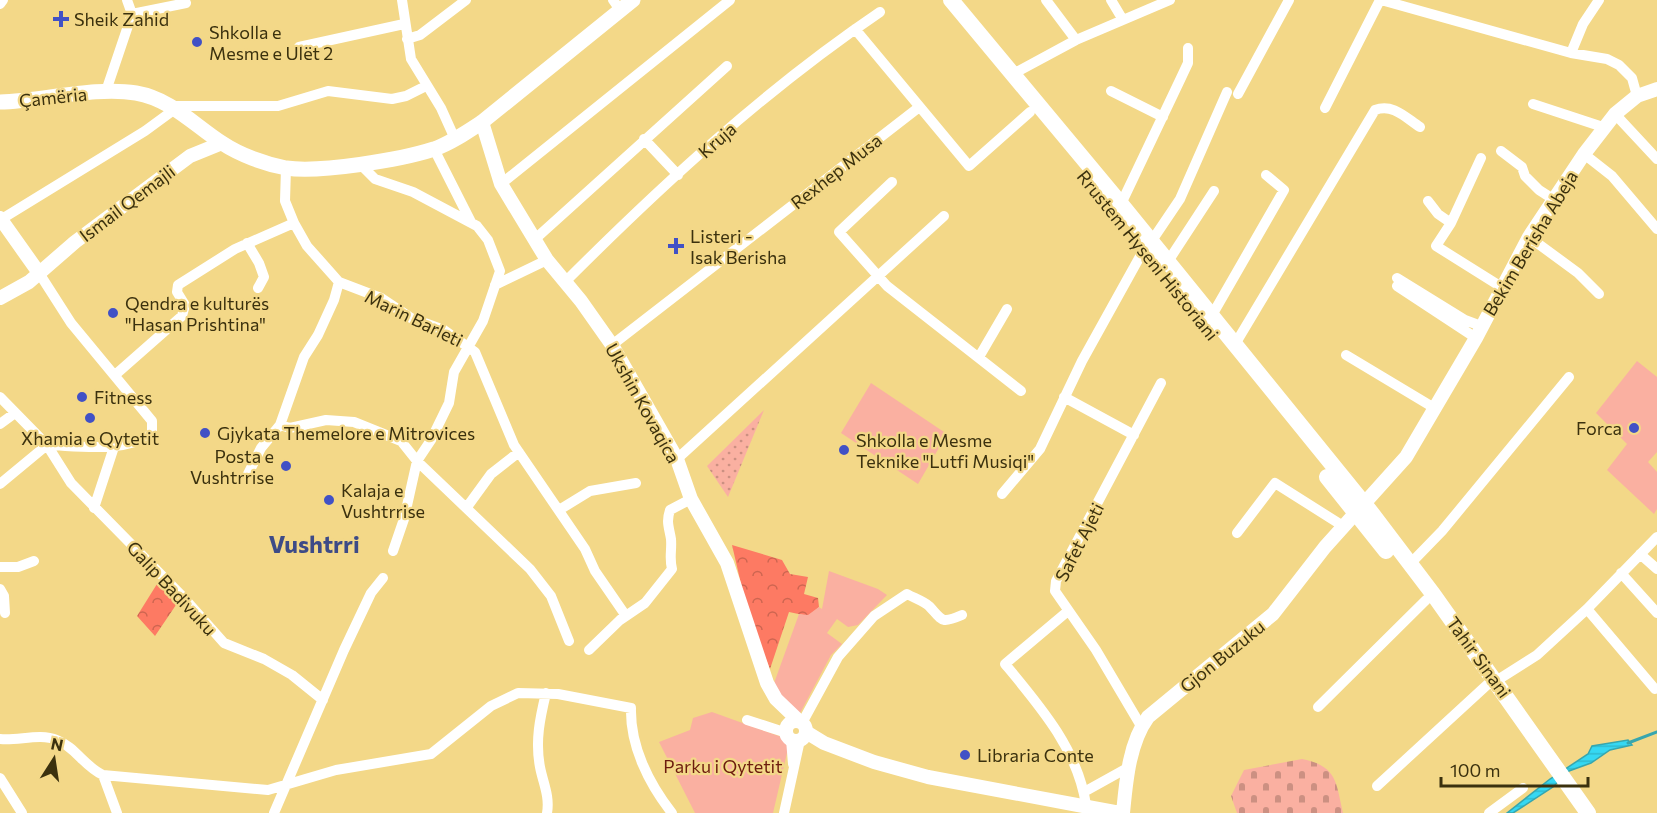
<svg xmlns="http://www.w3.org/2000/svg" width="1657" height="813" viewBox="0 0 1657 813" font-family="Commissioner,sans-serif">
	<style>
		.grass { fill: url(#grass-dots) }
		.forest { fill: url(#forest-crowns) }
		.cemetery { fill: url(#cemetery-stones) }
		.park { fill: #fab0a1 }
		.water { fill: url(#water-rules); stroke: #37a6ae; stroke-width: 1.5 }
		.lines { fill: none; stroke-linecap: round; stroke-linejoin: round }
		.stream { stroke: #37a6ae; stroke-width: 3 }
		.minor { stroke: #fff; stroke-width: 10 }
		.tertiary { stroke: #fff; stroke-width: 14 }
		.secondary { stroke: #fff; stroke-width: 15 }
		.primary { stroke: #fff; stroke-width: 16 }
		.poi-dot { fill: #4151c5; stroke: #f3d888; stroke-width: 2 }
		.labels { text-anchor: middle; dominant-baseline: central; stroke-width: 4.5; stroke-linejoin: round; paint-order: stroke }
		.poi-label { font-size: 18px; fill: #3b310e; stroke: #f3d888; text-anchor: start }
		.street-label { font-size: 18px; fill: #3b310e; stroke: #f3d888 }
		.park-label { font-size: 18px; fill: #6c1b0e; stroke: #f3d888 }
		.district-label { font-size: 24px; font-weight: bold; fill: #3d4b87; stroke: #f3d888 }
	</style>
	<defs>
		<pattern id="grass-dots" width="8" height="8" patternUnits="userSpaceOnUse" patternTransform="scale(1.5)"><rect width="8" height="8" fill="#fab0a1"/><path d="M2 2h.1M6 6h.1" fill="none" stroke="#cc9082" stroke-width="1.8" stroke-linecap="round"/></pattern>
		<pattern id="forest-crowns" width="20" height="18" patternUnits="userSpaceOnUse" patternTransform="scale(1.5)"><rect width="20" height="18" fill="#fd7a63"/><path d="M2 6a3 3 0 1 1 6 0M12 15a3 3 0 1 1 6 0" fill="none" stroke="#ce6550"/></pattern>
		<pattern id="cemetery-stones" width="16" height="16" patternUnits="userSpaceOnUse" patternTransform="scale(1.5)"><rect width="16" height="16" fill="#fab0a1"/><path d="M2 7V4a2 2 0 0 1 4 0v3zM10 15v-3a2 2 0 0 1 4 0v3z" fill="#cc9082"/></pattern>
		<pattern id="water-rules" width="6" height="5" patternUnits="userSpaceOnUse" patternTransform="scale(1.5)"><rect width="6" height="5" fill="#35d8f3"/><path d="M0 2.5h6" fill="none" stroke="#30bacf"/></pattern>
	</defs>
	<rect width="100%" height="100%" fill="#f3d888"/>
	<path class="grass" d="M764 410 728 497 707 466Z"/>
	<path class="forest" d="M732 545 782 560 790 574 808 577 804 594 818 598 819 607 808 616 789 612 770 669 748 614Z
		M157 584 178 602 155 636 137 616Z"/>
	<path class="cemetery" d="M1302 759C1337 766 1336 782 1343 813H1237L1231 796 1244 770Z"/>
	<path class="park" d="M1637 361 1657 377V452L1648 462 1657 472V509L1654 514 1607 470 1627 444 1596 413Z
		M871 383 947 434 918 484 841 433Z
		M829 571 878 589 887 595 858 625 848 627 837 619 827 633 842 644 831 655 799 715 792 717 773 686 799 614 808 615 819 607 822 609Z
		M712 712 790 740 773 813H695L659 742 690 730 693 718Z"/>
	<path class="water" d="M1628 740 1632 745 1610 750 1591 763 1569 771 1553 787 1513 813H1507L1550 779 1588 754 1592 746Z"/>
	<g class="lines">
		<path class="stream" d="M1628 743 1657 732"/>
		<path class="minor" d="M402 0 411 59 441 108 455 139
			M613 0 620 10
			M1046 0 1076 40
			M1111 0 1123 20
			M1381 0 1571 53 1607 59 1619 65 1632 78 1637 96
			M0 4 3 0
			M132 14 186 3
			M855 29 969 166 1030 112
			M407 39 420 35 466 0
			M299 47 404 24
			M1571 53 1583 24 1599 0
			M1011 75 1076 40 1170 0
			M106 91 132 14 127 0
			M1111 91 1163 117
			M1238 94 1289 0
			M1533 104 1606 128
			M169 106H278L328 91 392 99 406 96 426 86
			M1325 108 1380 0
			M1615 114 1657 159
			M644 139 678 175
			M434 149 471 222
			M1501 151 1522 167 1525 176 1539 190 1553 199
			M1584 154 1612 176 1657 229
			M1481 158 1451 223 1436 246 1503 288
			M360 164 375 179 413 192 477 226 488 240 500 271 483 321 454 372 449 403 431 440 417 461 404 519 393 551
			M286 168 285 201 294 223 307 246 339 282 381 298 411 318 444 330 475 352 514 445 585 549 595 571 626 616
			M892 182 839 232 887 286 1021 391
			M501 184 730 0
			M1428 201 1438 214 1451 223
			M1121 204 1180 80 1188 63V48
			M0 220 145 131 175 109
			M1529 237 1578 273 1599 294
			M534 240 727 66
			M1151 242 1180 199 1227 92
			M247 243 259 263 264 277 258 288
			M1167 263 1214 191
			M39 273 71 323 152 421V434C123 453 80 446 47 445
			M1397 278 1465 320 1481 326
			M566 281C663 184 766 89 880 12
			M495 285 547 260
			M1397 286 1476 338
			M1211 317 1284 190 1266 175
			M612 345 918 108
			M1234 346 1375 110C1393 103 1406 118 1420 127
			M1346 355 1436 409
			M979 357 1007 309
			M115 375 182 316 185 305 177 292 178 285 235 249 294 223
			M0 397 47 445 71 483 185 599 224 643 264 659 292 675 323 700
			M1064 397 1134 435
			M0 424 15 413
			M280 425 290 428 326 420 354 422 401 441 417 461 530 569 551 596 569 641
			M677 459 944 216
			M248 474 261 448 280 425 304 357 318 335 334 300 339 282
			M0 484 47 445
			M1002 494 1040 449 1082 361 1143 251
			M467 507 491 474 519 452
			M94 508 114 447
			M559 510 590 491 636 483
			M1237 533 1275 483 1343 526
			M1640 554 1657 569
			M1410 564 1442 531 1569 377
			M0 567H18L34 561
			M1621 573 1657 613
			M0 589 4 596 5 613
			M1587 609 1655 689
			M1068 611 1005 664C1040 706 1078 750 1086 805
			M589 650 620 620 645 603 672 569C669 557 672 551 671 539 669 527 666 522 670 510L691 499
			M1496 681 1537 655 1587 609 1657 537
			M546 693C540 718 535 741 540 767 543 783 550 796 547 813
			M1318 707 1426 600
			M747 720 787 733
			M802 723 838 657 874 616 907 594C914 598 923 601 929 606 943 621 941 624 962 615
			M1141 726 1096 650 1055 591 1056 581 1161 383
			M0 739C18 741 40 733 57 740 75 747 85 767 103 775L268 790 336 770 431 754 491 706 518 693 558 694 631 708C630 746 649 784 672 813
			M791 739 793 764
			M103 775 117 813
			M0 778 22 813
			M1377 786 1488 684
			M1084 792 1129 767
			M274 813 344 650 371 593 383 578
			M784 813 800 740
			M1489 813 1523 788"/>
		<path class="tertiary" d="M482 122 501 184 547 260 581 301 612 345 677 459 691 499 727 563 767 683 776 699 799 721
			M0 218 39 273
			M0 298 29 282 75 242 190 156 222 143
			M786 731a10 10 0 1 1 20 0a10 10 0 1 1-20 0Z
			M806 732 824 743 874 762 928 777 1120 813
			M1123 813C1126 782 1129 743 1148 717L1273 614 1325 547 1406 457 1476 338 1529 237 1584 154 1615 114 1637 96 1657 89"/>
		<path class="secondary" d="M0 102C43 101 95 86 136 93 171 99 194 125 222 143 240 155 265 164 286 168 320 173 400 160 434 149 451 143 467 132 482 122L633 0"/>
		<path class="primary" d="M951 0 1121 204 1370 511 1433 594 1588 813
			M1327 477 1386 551"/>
	</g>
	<g class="poi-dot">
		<path d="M58 10h6v6h6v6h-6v6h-6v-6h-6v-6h6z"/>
		<circle cx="197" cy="42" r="6"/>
		<path d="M673 237h6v6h6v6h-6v6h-6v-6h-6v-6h6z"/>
		<circle cx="113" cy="313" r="6"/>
		<circle cx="82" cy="397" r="6"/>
		<circle cx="90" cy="418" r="6"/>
		<circle cx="1634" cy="428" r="6"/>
		<circle cx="205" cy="433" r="6"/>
		<circle cx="844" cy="450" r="6"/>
		<circle cx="286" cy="466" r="6"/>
		<circle cx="329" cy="500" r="6"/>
		<circle cx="965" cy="755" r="6"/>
	</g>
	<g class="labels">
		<g class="poi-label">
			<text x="74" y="19">Sheik Zahid</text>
			<text x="209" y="32">Shkolla e<tspan x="209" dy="21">Mesme e Ulët 2</tspan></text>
			<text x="690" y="236">Listeri -<tspan x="690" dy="21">Isak Berisha</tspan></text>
			<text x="125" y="303">Qendra e kulturës<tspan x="125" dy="21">"Hasan Prishtina"</tspan></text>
			<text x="94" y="397">Fitness</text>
			<text x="1622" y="428" text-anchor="end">Forca</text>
			<text x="217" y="433">Gjykata Themelore e Mitrovices</text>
			<text x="90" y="438" text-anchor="middle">Xhamia e Qytetit</text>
			<text x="856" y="440">Shkolla e Mesme<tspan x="856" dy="21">Teknike "Lutfi Musiqi"</tspan></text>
			<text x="274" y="456" text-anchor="end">Posta e<tspan x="274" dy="21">Vushtrrise</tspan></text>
			<text x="341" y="490">Kalaja e<tspan x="341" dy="21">Vushtrrise</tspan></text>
			<text x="977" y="755">Libraria Conte</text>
		</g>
		<g class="street-label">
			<text transform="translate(53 97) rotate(-6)">Çamëria</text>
			<text transform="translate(717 140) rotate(-41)">Kruja</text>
			<text transform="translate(836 171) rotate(-38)">Rexhep Musa</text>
			<text transform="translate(127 203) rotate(-37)">Ismail Qemajli</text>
			<text transform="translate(1530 243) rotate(-59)">Bekim Berisha Abeja</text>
			<text transform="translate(1148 255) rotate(51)">Rrustem Hyseni Historiani</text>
			<text transform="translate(414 318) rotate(26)">Marin Barleti</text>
			<text transform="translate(643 403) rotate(61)">Ukshin Kovaqica</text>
			<text transform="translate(1079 542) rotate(-63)">Safet Ajeti</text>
			<text transform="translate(172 588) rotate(47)">Galip Badivuku</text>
			<text transform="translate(1222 656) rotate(-39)">Gjon Buzuku</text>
			<text transform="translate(1479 657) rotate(54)">Tahir Sinani</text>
		</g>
		<g class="park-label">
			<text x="723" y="766">Parku i Qytetit</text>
		</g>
		<g class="district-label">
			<text x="314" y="543">Vushtrri</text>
		</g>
	</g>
	<g transform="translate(54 759) rotate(12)" stroke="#f3d888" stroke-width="4.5" paint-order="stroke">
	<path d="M0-4.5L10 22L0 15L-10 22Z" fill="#3b310e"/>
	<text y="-9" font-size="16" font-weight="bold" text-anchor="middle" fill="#3b310e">N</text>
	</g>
	<path d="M1441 777v9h147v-9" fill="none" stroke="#3b310e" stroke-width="3"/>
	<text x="1450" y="777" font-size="18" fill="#3b310e" stroke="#f3d888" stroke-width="4.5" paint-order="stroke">100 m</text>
</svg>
